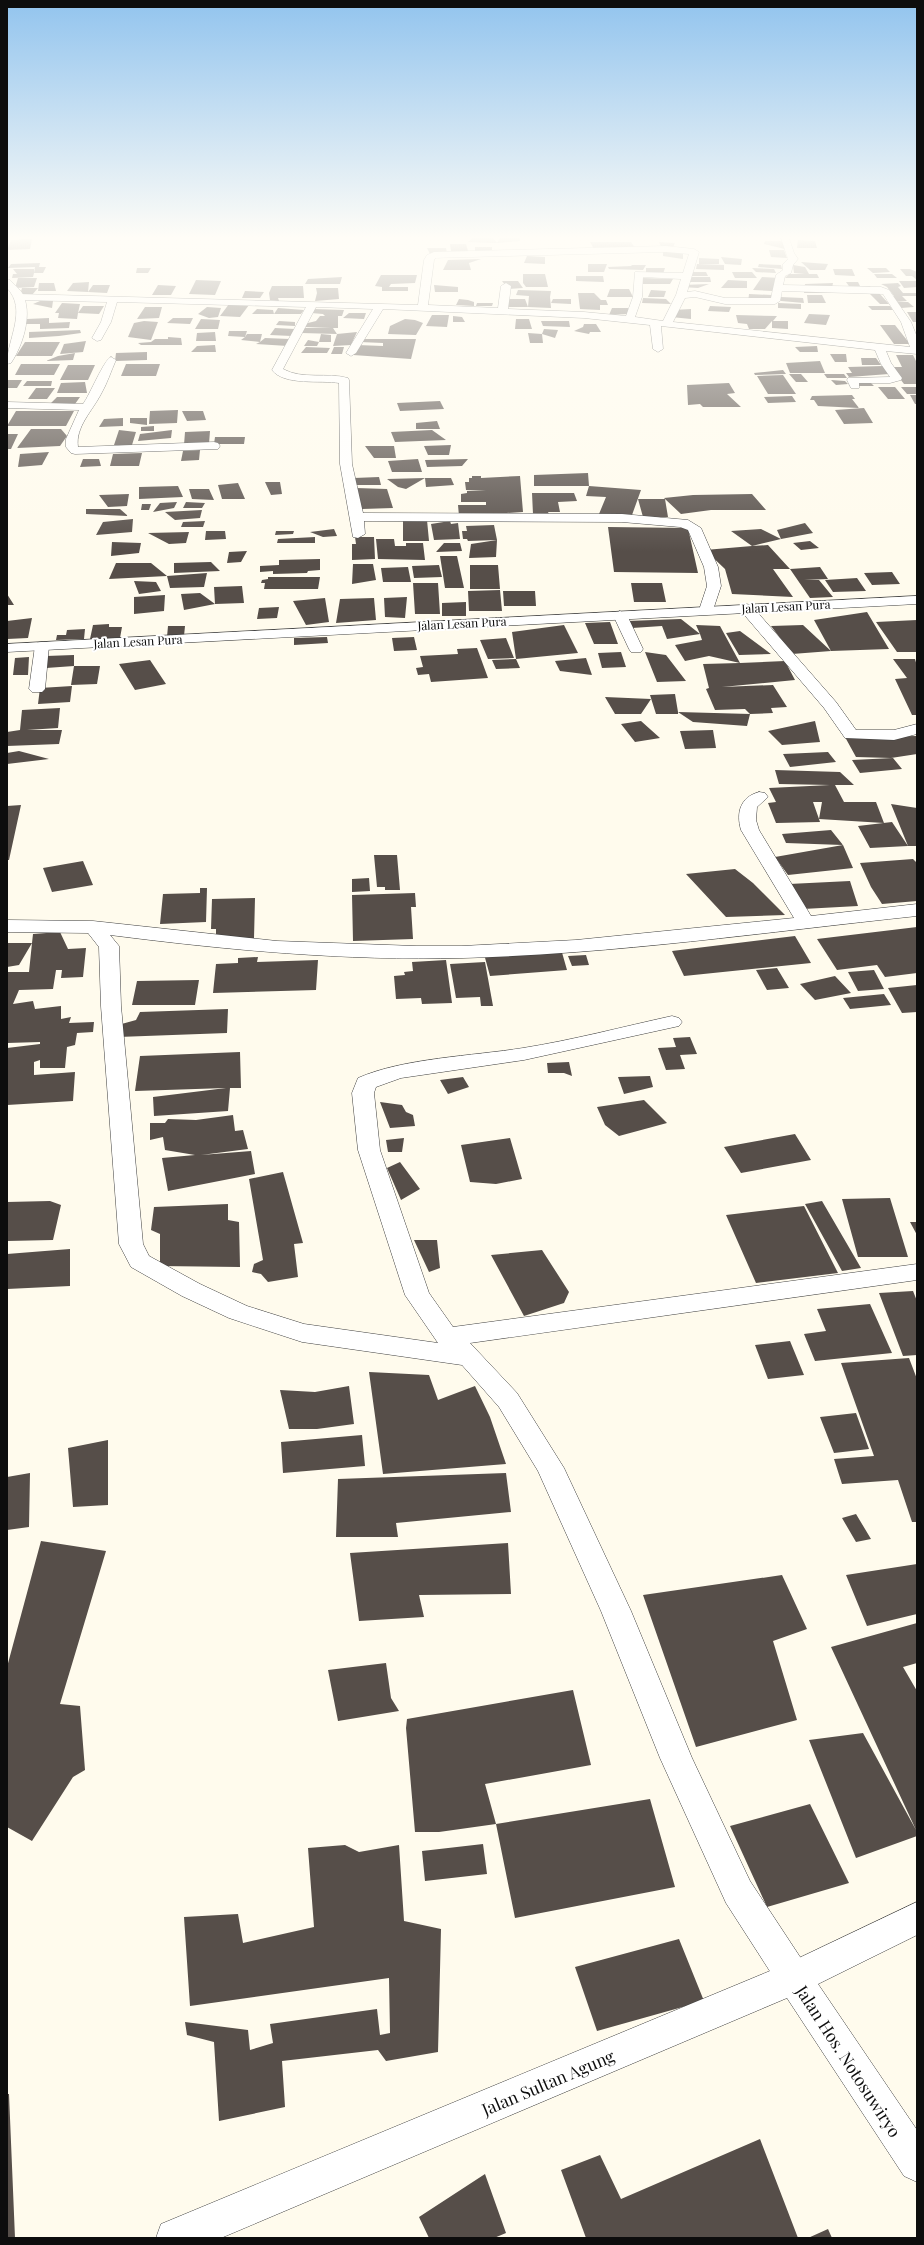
<svg xmlns="http://www.w3.org/2000/svg" width="924" height="2245" viewBox="0 0 924 2245" font-family="'Playfair Display',serif">
	<style>
		.building { fill: #564e49; fill-rule: evenodd }
		.lines { fill: none; stroke-linecap: round; stroke-linejoin: round }
		.minor-casing { stroke: #404040; stroke-width: 1 }
		.tertiary-casing { stroke: #404040; stroke-width: 1 }
		.minor { fill: #fff; fill-rule: evenodd }
		.tertiary { fill: #fff; fill-rule: evenodd }
		.labels { text-anchor: middle; dominant-baseline: central; stroke-width: 4; stroke-linejoin: round; paint-order: stroke }
		.far-street-label { font-size: 12px; fill: #0d0d0d; stroke: #fff }
		.near-street-label { font-size: 17px; fill: #0d0d0d; stroke: #fff }
	</style>
	<rect width="100%" height="100%" fill="#fffbed"/>
	<path class="building" d="M473 238H493L497 243 500 238H520V241L497 243 468 242Z
		M32 239 30 249 7 250 11 240Z
		M798 240 815 241 817 248H797Z
		M765 241H784L785 249 764 244Z
		M590 242H631L635 248 594 249Z
		M659 242 675 243 673 247H661Z
		M450 244H466L468 251 463 253 451 251Z
		M475 247H492V252H475Z
		M427 248H446L447 253 430 254Z
		M769 250H784L787 258 771 257Z
		M663 252H683V259L663 256Z
		M527 256 545 257V264L524 263Z
		M721 257 742 259 741 265 725 264Z
		M699 258 719 259V264H699Z
		M481 259 469 263 471 270H443L448 260Z
		M801 262 828 264 825 270H810Z
		M40 263 39 267H46L43 273H34L35 267 8 268 11 264Z
		M588 264H607L604 272H588Z
		M697 264 724 265V270L696 269Z
		M759 264 781 265 782 269 758 267Z
		M632 265H646L643 270 609 269 608 267 631 266Z
		M793 265 805 267 809 274H817L819 278H785L789 274H805L794 273Z
		M137 268H151L148 273H136Z
		M646 268H665L663 274 646 272Z
		M752 268 774 269 776 273 756 272Z
		M867 268H886L890 272 873 273Z
		M13 269H34V273L33 277 12 278 13 274H17Z
		M833 269H852L855 276 835 275Z
		M900 269H910L917 272V280L912 276H906Z
		M687 272H706L708 276H683Z
		M732 272H752L757 278H735Z
		M523 274H545L548 287H526L523 283Z
		M874 274H892L897 278H877Z
		M381 275H417L415 283 391 284 389 287H408V291H382V287L375 286Z
		M576 276H603L604 282 576 281Z
		M342 277 340 284H305L308 279Z
		M684 277H710L711 282H685Z
		M762 277 780 278 772 291 753 290Z
		M18 278H37L34 287 15 288Z
		M643 278 673 279 670 284H640Z
		M196 280 221 281 215 295 189 294Z
		M728 280 747 281V288H721Z
		M502 281H518L523 288 508 289Z
		M899 281H916L917 287 904 288Z
		M89 282 88 292 67 291 73 283Z
		M846 282H858L860 286H870L872 290 851 289Z
		M39 283H54L56 291H38Z
		M833 283 831 293H804L805 284Z
		M898 283 901 286 898 287 903 293H917V296H902L907 301 895 302 892 296H894L887 287 881 284Z
		M709 284 698 288 681 287 682 285Z
		M93 285H110L107 293 88 292Z
		M158 285 176 286 171 295H152Z
		M434 285 458 287V292H435Z
		M272 286H303L304 298H278L279 301 270 300 269 293Z
		M22 288H38L32 295H20Z
		M316 288H338L339 299 315 301 317 293Z
		M610 289H629L633 297H607Z
		M518 290 551 291 550 297 551 308 528 307 529 296 516 295Z
		M651 290 666 291 664 297H648Z
		M245 291 264 292 260 298H242Z
		M578 293H594L601 300H606L608 305H600V310L580 309Z
		M879 293 889 304H880L870 294Z
		M749 294 772 295 771 304 748 303Z
		M807 295H822L826 303H808Z
		M781 297 803 298 804 303 781 301Z
		M643 298 666 299 671 304 642 303Z
		M459 299 468 300 474 302V306L456 305Z
		M508 299H525L528 307H506Z
		M553 299H571V304L551 303Z
		M40 301H53L52 308 33 304Z
		M895 302H908L914 307 901 308Z
		M62 303 80 304 78 313 83 306H104L99 314 78 313 77 319 58 318 59 313H55Z
		M477 303H493L492 306H476Z
		M778 303 801 304V309L778 308Z
		M229 304 249 305 240 317 220 316Z
		M710 306 731 307 729 312 708 311Z
		M868 306H890L893 310H872Z
		M145 307H162L159 318 137 319Z
		M207 307 221 308 218 317 209 318 198 314Z
		M278 308 304 310 301 314H252L257 309 273 310 274 314Z
		M612 308H628V314L609 315Z
		M313 309 344 310 342 316H338V328H333L337 334 357 332 351 345 333 346 337 334 302 333 304 328H331L305 327 304 324 316 321 320 316H325L323 314 311 313Z
		M691 309V319L671 317 673 310Z
		M907 312H917V322H913Z
		M349 313H366L364 319 343 318Z
		M809 314 830 315 826 325 804 323Z
		M432 315H449L447 327 426 326Z
		M736 315 777 316 773 321H788V329L772 328V321L765 329H749L747 324 738 323Z
		M453 316 462 317 465 322H453Z
		M49 318V323L70 322 69 328 40 329V324H25L27 319Z
		M173 318H193L190 324 167 323Z
		M201 319 220 320 218 329H195Z
		M405 319 415 320 423 323 416 335 388 334 390 326Z
		M516 319H529L532 329H515Z
		M144 321 158 322 151 340 128 337 134 323Z
		M279 321 295 322V326L276 325Z
		M541 321H569L570 327 543 326Z
		M584 324H596L601 332H590L589 334 574 331 583 327Z
		M880 325H895L910 344H894Z
		M275 328 295 329 292 336 270 335Z
		M544 329 558 330 555 338 542 334 543 343H530L528 333 542 334Z
		M80 330 81 333 59 336 29 338V332Z
		M229 331H247L245 337 247 334H262L260 342 265 338 290 339 288 346 256 344 260 342 241 340 245 337 228 336Z
		M215 332 216 341H196L197 333Z
		M321 334 331 335V342H319Z
		M168 337 181 338 182 345H141L138 343 151 342 155 339H168Z
		M361 339H416L411 359 353 355 357 345 383 346V343L360 342Z
		M308 340 319 342 317 346H304Z
		M86 341 83 352 60 354 64 344Z
		M25 342H60L52 356H16Z
		M215 345 216 352H191L197 346Z
		M817 346 818 352H800L795 347Z
		M306 347 330 348 327 353H301Z
		M334 347H344L342 354H331Z
		M147 352V360L115 361 116 353Z
		M75 353 73 360 46 361 58 356Z
		M830 354H846L847 362H835Z
		M896 355H913L917 363V384H904L894 371 892 367H902Z
		M861 358H876L881 365H862Z
		M820 361 825 373H790L786 363Z
		M21 364H60L54 375H15Z
		M126 364H160L156 376H121Z
		M68 365H95L88 380H60Z
		M883 366 889 374 849 377 846 373H852L848 367Z
		M783 370 786 374 755 375 754 373Z
		M789 374H801L808 382H796Z
		M824 374H844L847 378H827Z
		M783 375 796 394H768L757 376Z
		M7 380H22L17 388H7Z
		M831 380 845 381 848 384 836 385Z
		M27 381H52L51 386H23Z
		M853 381H869L874 386H857Z
		M85 382 87 393H57L61 383Z
		M729 383 735 393 727 394 741 407H703L700 404 688 405 687 385Z
		M878 387H895L905 399H888Z
		M901 387H917V394H907Z
		M36 388H55L47 399H28Z
		M852 395 855 399H852L859 408 818 406 814 400H810L812 396Z
		M910 395H917V404H915Z
		M792 396 796 402 768 403 764 397Z
		M57 397H80L75 404H50Z
		M440 401 444 409 400 411 397 403Z
		M864 408 873 423 844 424 835 410Z
		M178 410 177 423 149 424 150 411Z
		M16 411H74L66 426H7Z
		M182 411H203L206 420 187 421Z
		M123 418V426L99 427 104 419Z
		M130 418H147V425L130 423Z
		M437 421 440 429H416V423Z
		M154 426V431H141V427Z
		M31 429H61L67 436 60 446 17 448Z
		M119 430 136 432 132 445H114Z
		M172 430 171 438 138 441 140 434Z
		M432 430 446 440 395 442 391 432Z
		M210 431 209 444 184 445 185 432Z
		M7 434H18L11 449H7Z
		M215 437H245L244 444H214Z
		M451 445 449 455H428L424 446Z
		M365 446H394L396 458H374Z
		M200 450 199 460 181 461 183 451Z
		M49 452 42 465 18 467 20 454Z
		M142 453 139 466H110L113 454Z
		M83 459H99L101 466 80 467Z
		M418 459 422 472H392L388 461Z
		M468 459 462 466 427 467 425 460Z
		M588 473 589 486H534V475Z
		M472 476H481V478L520 476 523 512 459 516 458 505H486V502H461V494L467 493V491H486L466 490 465 482H469V478H472Z
		M379 477 381 485H355L354 478Z
		M425 478H451L454 485 426 487Z
		M425 478 406 489 398 487 387 479Z
		M265 482H280L282 494 271 495Z
		M238 483 245 499H222L218 485Z
		M178 486 183 497 139 499V487Z
		M589 486 641 490 632 515 599 514 606 497 586 496Z
		M356 488 387 489 393 508 362 509Z
		M189 489H209L214 500 192 499Z
		M532 493H574L577 501 558 502 560 512H548L549 514H533Z
		M129 494 127 506 108 507 99 495Z
		M752 494 766 510H711L681 514 664 498 693 495Z
		M638 499H665L668 517H643Z
		M177 502 174 508 153 512 160 503Z
		M186 502 205 503 202 508H183Z
		M142 504H151L149 510H141Z
		M86 509H120L128 516 86 514Z
		M202 510 200 518 175 520 165 512Z
		M133 519 132 532 96 535 103 522Z
		M427 520 429 541H403V521Z
		M205 521 203 527H181L183 522Z
		M450 521 451 524 458 523 460 539 434 540 431 524Z
		M805 523 813 533 781 539 777 530Z
		M494 525 497 540 468 541 467 539H463L462 531H467L466 526Z
		M608 527 688 528 698 573 614 572Z
		M334 529 337 536 323 537 310 532Z
		M761 529 781 539 752 546 768 545 790 569H773L793 597 732 594 725 569 705 550 752 546 731 531Z
		M206 531H225L226 539 205 540Z
		M276 531H294L293 534 275 535Z
		M189 532 186 543 169 544 148 533Z
		M315 537V543H277L278 539Z
		M355 537H374L375 559 352 560V544H356Z
		M376 539H394L395 546H406V543H423L425 560 378 559Z
		M497 540 496 557 469 558 471 544Z
		M810 541 819 548 801 550 793 543Z
		M112 542 141 543 139 553 111 556Z
		M444 543H460L462 551 436 552Z
		M247 551 241 562 227 563 229 552Z
		M440 556H457L464 588H445Z
		M320 559V570L308 571 307 573 273 574V571L260 572V566L279 565V560Z
		M211 562 220 571 174 573V563Z
		M116 563H151L167 576 109 579Z
		M353 564H373L376 580 352 584Z
		M439 565 442 577 414 578 412 566Z
		M470 565H498L500 589H470Z
		M408 567 411 582H383L381 568Z
		M820 567 828 579 804 580H819L833 597 810 598 790 569Z
		M892 572 900 584 872 585 864 573Z
		M207 573 204 587 170 588 167 576Z
		M268 577H320L318 589H264L265 583H261L262 580 268 579Z
		M857 578 866 591 833 592 825 580Z
		M134 581 156 582 161 591 139 594Z
		M413 583H438L440 614H415Z
		M631 583H662L666 602H634Z
		M242 586 244 603 215 604 214 587Z
		M500 590 502 611H469L468 591Z
		M503 591H535L536 606H504Z
		M200 593 215 604 184 610 181 594Z
		M7 594 14 605H7Z
		M165 595 164 611 134 614V597Z
		M407 597 405 618 385 617 384 598Z
		M325 598 329 622 306 625 293 601Z
		M374 598 376 620 336 623 340 599Z
		M466 602V616H442V603Z
		M279 607 277 618 257 619 259 608Z
		M867 612 889 649 831 651 814 620Z
		M32 618 28 638 7 639V621Z
		M681 619 700 634 696 625 720 626 740 663 785 661 795 680 722 687 773 685 787 707 771 708 773 713 750 714 747 726 693 722 678 712V714H656L650 695 675 694 678 712 750 714 745 709 715 710 706 689 709 688 703 664 740 663 709 656 685 661 675 645 702 640 700 634 667 639 662 626 632 628 627 621Z
		M917 620V652H897L876 622Z
		M610 622 618 644H594L585 623Z
		M109 624V627H122L120 638 90 639 93 625Z
		M564 625 578 653 516 659 512 632Z
		M803 625 831 651 792 654 771 626Z
		M168 626H185L184 636 167 637Z
		M85 629 84 639 56 640 57 635H66L67 630Z
		M740 631 771 654 739 655 726 633Z
		M327 637 328 643 294 645V638Z
		M414 637 417 650 394 651 392 638Z
		M506 638 514 658 488 659 480 640Z
		M477 648 488 678 431 682 429 674 418 675 416 668 423 667 420 656 458 654 457 649Z
		M621 652 626 667 602 668 598 653Z
		M645 652 666 655 686 681 657 682Z
		M74 655V666L46 668V656Z
		M29 657 28 675H13L15 658Z
		M586 658 592 675 560 671 555 661Z
		M516 659 520 668 496 669 492 660Z
		M893 659H915L917 666V715H912L895 679 907 678Z
		M150 660 166 684 135 690 119 664Z
		M74 666H100L97 684 71 685Z
		M72 686 70 702 38 704 40 688Z
		M605 697 651 699 641 714H615Z
		M60 708 58 728 27 730H62L59 744 7 746V732L20 730 22 710Z
		M641 721 660 738 635 742 621 724Z
		M815 721 820 742 782 745 768 731Z
		M713 730 716 748 685 749 680 731Z
		M917 736V754L891 758 856 757 845 737Z
		M19 751 49 759 7 764V753Z
		M828 752 836 762 790 767 783 754Z
		M893 758 902 769 860 773 852 760Z
		M775 770 840 772 854 785H835L844 802H876L884 823 819 819 820 822 776 823 768 803 776 802 769 788 830 785 779 784ZM813 802H822L819 819Z
		M891 804 917 808V846H908Z
		M21 805 9 860H7V806Z
		M892 822 908 846 870 848 858 826Z
		M831 830 843 845 853 868 788 875 775 857 843 845 786 843 782 834Z
		M374 855H397L400 890H385V887H377Z
		M913 859 917 863V901L882 904 871 887 860 863Z
		M83 861 93 885 52 892 43 868Z
		M735 869 753 883 785 915 726 917 686 874Z
		M369 878 370 891 352 892V879Z
		M850 881 858 906 803 909 789 884Z
		M200 888H207L206 922 160 924 163 894 200 893Z
		M415 893 416 907H411L413 939 353 941 352 895Z
		M255 898 254 938 216 939V929H211L212 899Z
		M917 927V973L885 977 877 965 837 970 817 939Z
		M60 932 68 949 86 948 83 977 61 978 62 970H56L53 989 19 990 13 1004 33 1001 35 1009 61 1006V1019L71 1017 69 1023 94 1022 93 1032 77 1033 75 1045 67 1047 65 1068H40V1060L34 1062V1075L75 1072 73 1101 7 1105V1048L40 1044V1042L7 1043V972H29L32 943 19 965 7 967V943H32L33 934Z
		M795 936 811 963 684 976 672 951Z
		M561 949 567 970 490 976 484 954Z
		M586 955 589 965 572 966 568 956Z
		M258 957 257 962 318 960 316 990 213 993 216 964 238 963V958Z
		M446 960 452 1003 422 1004 421 998 396 999 394 976 405 975 404 972 413 971 412 962Z
		M485 962 493 1006H481L480 997 456 998 450 964Z
		M777 968 789 988 767 990 756 970Z
		M874 970 884 989 858 991 848 972Z
		M835 976 851 993 815 1000 800 984Z
		M199 980 195 1005H132L137 981Z
		M917 985V1012L902 1013 888 988Z
		M884 994 891 1005 850 1009 843 998Z
		M228 1009 227 1033 118 1037V1025L136 1020 140 1012Z
		M690 1037 697 1054 680 1055 685 1069 666 1070 658 1048 676 1047 673 1038Z
		M240 1052 241 1088H230L228 1111 154 1116 153 1097 226 1088 135 1091 140 1056Z
		M569 1062 572 1076 564 1073H548L547 1063Z
		M650 1076 653 1087 624 1094 618 1077Z
		M463 1077 469 1087 448 1094 440 1080Z
		M644 1100 667 1123 619 1136 605 1125 597 1107Z
		M380 1102 402 1105 406 1112 413 1115 415 1126 390 1128Z
		M233 1115 235 1131 243 1130 248 1149 201 1155 251 1151 255 1174 168 1191 162 1158 195 1155 165 1150 163 1137 150 1140V1123H165L168 1119 196 1120Z
		M795 1134 811 1160 741 1173 724 1147Z
		M404 1138 402 1152H388L386 1140Z
		M510 1138 522 1179 496 1184 470 1182 461 1145Z
		M400 1162 420 1189 401 1200 387 1168Z
		M283 1172 303 1243 294 1244 298 1277 268 1282 261 1274 252 1272 254 1264 263 1260 249 1179Z
		M890 1198 908 1257H858L842 1199Z
		M50 1201 61 1205 53 1240 7 1241V1202Z
		M822 1201 861 1268 842 1271 805 1204Z
		M228 1204V1220L239 1222 240 1267 160 1266V1234L151 1230 154 1207Z
		M804 1206 838 1273 756 1283 726 1215Z
		M910 1222H917V1235Z
		M414 1240H437L440 1268 429 1272Z
		M70 1249V1286L7 1289V1254Z
		M542 1250 569 1292 564 1303 524 1316 491 1255Z
		M913 1291 917 1301V1355L903 1356 879 1293Z
		M870 1304 892 1353 815 1361 804 1334 826 1331 817 1309Z
		M790 1341 804 1375 768 1379 755 1345Z
		M909 1358 917 1379V1522H912L898 1480 842 1484 834 1459 874 1456 841 1363Z
		M369 1372 429 1375 438 1400 475 1386 490 1417 506 1464 383 1474Z
		M349 1386 354 1424 317 1429H289L280 1390 315 1392Z
		M856 1413 869 1449 834 1453 820 1417Z
		M362 1435 365 1466 283 1473 281 1442Z
		M108 1440V1505L73 1507 68 1448Z
		M30 1473 29 1527 7 1530V1477Z
		M506 1473 511 1512 396 1523 398 1537H336L338 1479Z
		M856 1514 871 1539 856 1542 842 1518Z
		M41 1541 106 1551 60 1704 80 1706 85 1770 73 1777 32 1841 7 1827V1667Z
		M508 1543 511 1594 419 1595 424 1617 359 1621 350 1553Z
		M917 1564V1614L867 1626 846 1575Z
		M782 1575 807 1629 773 1641 797 1720 696 1747 643 1595Z
		M917 1623V1663L903 1667 917 1691V1836L856 1858 809 1740 863 1733 916 1830 831 1647Z
		M386 1663 391 1698 399 1711 338 1721 328 1670Z
		M573 1690 591 1765 485 1784 496 1824 439 1832H415L406 1728 407 1719Z
		M650 1799 675 1887 515 1918 496 1824Z
		M810 1804 849 1883 767 1907 730 1826Z
		M483 1844 487 1874 425 1881 422 1851Z
		M345 1845 359 1852 399 1845 404 1921 441 1929 438 2052 386 2061 378 2050 282 2061 285 2107 219 2121 214 2042 187 2035 185 2022 248 2030 250 2050 273 2043 270 2024 377 2009 380 2035 390 2033 389 1978 190 2006 184 1917 238 1914 243 1943 314 1927 308 1848Z
		M679 1939 704 2001 597 2031 575 1967Z
		M7 2094H9L15 2238H7Z
		M760 2139 798 2238H586L561 2170 600 2155 621 2199Z
		M485 2174 506 2233 494 2238H429L419 2217Z
		M828 2229 832 2238H808Z"/>
	<g class="lines">
		<defs>
			<path id="minor" d="M781 238H789L794 253 798 259 793 265 791 273 785 276 783 285 881 287 889 290 911 322 917 337V354L886 351 891 363 902 378 901 380 890 383H859V388H851L847 380 848 378 890 377 881 364 875 350 661 326 663 349 658 352 653 349 650 325 584 318 383 309 356 353 351 356 346 353 373 309 316 307 283 369C303 380 327 372 348 378L349 380 352 464 363 513 622 514 688 520 701 528 718 567 721 586 713 610 706 614 699 610 707 586 704 567 688 530 680 527 622 522 364 521 365 534 358 538 353 537 340 464 339 383C321 380 284 386 272 370L306 307 117 302 111 322 101 340 97 341 92 338 101 322 107 302 19 300 14 297 19 294 418 305 424 260 427 255 434 252 666 246 694 249 699 252 687 292 695 291 725 298H771L776 275 783 270V264L788 259ZM666 252 689 254 683 273 635 272 633 297 626 316 584 312 508 309 511 286 506 283 501 286 498 308 428 305 434 260 436 258ZM643 277 681 279 676 295 663 321 635 317 642 297ZM782 291 883 294 901 322 910 347 673 322 685 298 695 297 725 304H775L780 301Z
				M111 357 116 360C111 371 107 384 101 394 93 410 75 427 78 447L214 442 218 443 220 446 218 449 75 454 71 453 66 447V439L79 410 7 408V402L83 404C90 395 104 359 111 357Z
				M746 604 751 605 836 702 856 730H894L917 724V734L894 740 845 738 824 708 741 611 739 608Z
				M620 611 627 615 643 649 641 652H631L629 649 613 615Z
				M42 642 47 643 49 646 45 689 42 692H32L29 689 35 646 37 643Z
				M759 792 765 793 768 797 757 807 756 820 759 830 811 916 917 904V916C766 932 615 954 463 958 345 961 227 950 110 935L119 946 121 1006 143 1244 149 1256 200 1284 247 1306 304 1324 438 1343 405 1295 358 1150 352 1093 358 1078C403 1058 473 1056 523 1048 573 1040 622 1027 672 1016L679 1018 682 1022 679 1026 524 1060 401 1078 376 1087 374 1093 380 1150 429 1293 453 1327 917 1264V1280L470 1343 517 1393 564 1468 631 1611 692 1758 750 1881 806 1966 811 1978 806 1990 794 1995 782 1990 726 1903 660 1758 601 1611 538 1471 499 1407 462 1365 302 1342 229 1318 182 1296 131 1267 119 1244 101 1006 99 947 88 933 7 932V920L93 921 277 941 416 946H462L576 940 794 918 741 830C736 813 740 797 759 792Z"/>
			<path id="tertiary" d="M7 279 10 280C15 286 22 290 24 297 32 317 22 347 11 363L7 364C7 339 28 310 7 288Z
				M917 596V604L7 652V644Z
				M917 1902V1935L818 1984 917 2130V2182L904 2176 787 1998 221 2238H156L161 2224 782 1966Z"/>
		</defs>
		<use href="#minor" class="minor-casing"/>
		<use href="#tertiary" class="tertiary-casing"/>
		<use href="#minor" class="minor"/>
		<use href="#tertiary" class="tertiary"/>
	</g>
	<linearGradient id="sky" x2="0" y2="1"><stop stop-color="#92c4ee"/><stop offset="0.43" stop-color="#fffdf7"/><stop offset="1" stop-color="#fffdf7" stop-opacity="0"/></linearGradient>
	<rect width="924" height="552" fill="url(#sky)"/>
	<g class="labels">
		<g class="far-street-label">
			<text transform="translate(786 606) rotate(-3)">Jalan Lesan Pura</text>
			<text transform="translate(462 623) rotate(-3)">Jalan Lesan Pura</text>
			<text transform="translate(138 641) rotate(-3)">Jalan Lesan Pura</text>
		</g>
		<g class="near-street-label">
			<text transform="translate(849 2061) rotate(57)">Jalan Hos. Notosuwiryo</text>
			<text transform="translate(548 2082) rotate(-23)">Jalan Sultan Agung</text>
		</g>
	</g>
	<rect width="924" height="2245" fill="none" stroke="#0d0d0d" stroke-width="16"/>
</svg>
